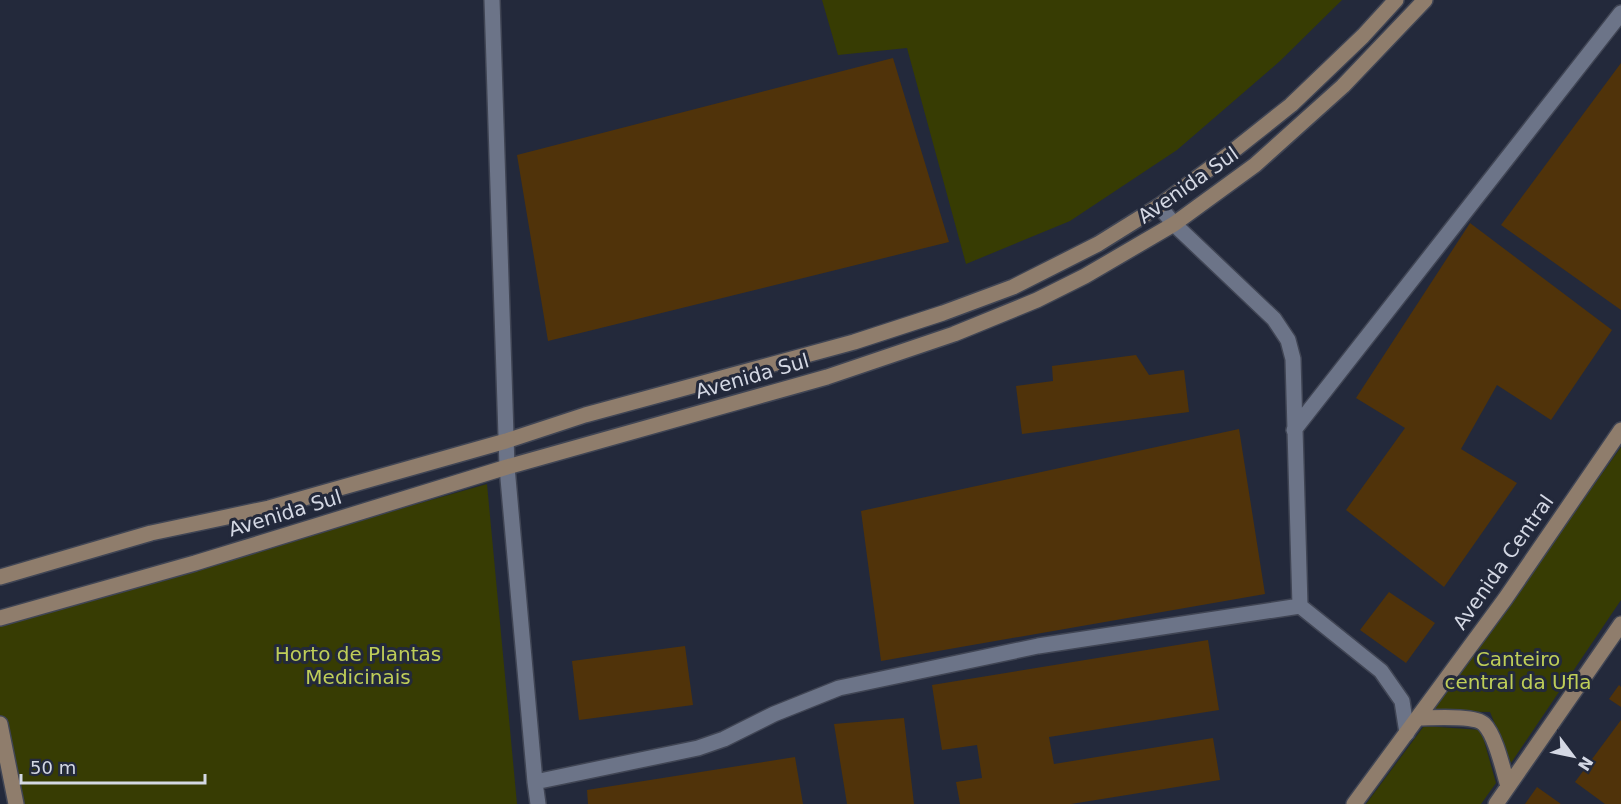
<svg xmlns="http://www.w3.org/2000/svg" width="1621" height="804" viewBox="0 0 1621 804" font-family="'DejaVu Sans',sans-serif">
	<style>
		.green { fill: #373c03 }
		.building { fill: #50330a }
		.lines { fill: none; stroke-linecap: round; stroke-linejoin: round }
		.street-casing { stroke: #404554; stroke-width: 18 }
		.secondary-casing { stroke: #404554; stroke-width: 18 }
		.street { stroke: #6c7488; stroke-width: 15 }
		.secondary { stroke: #8f7d6c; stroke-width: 15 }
		.labels { text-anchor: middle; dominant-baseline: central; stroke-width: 6; stroke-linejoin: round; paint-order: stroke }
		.street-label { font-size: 20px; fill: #d4d8e4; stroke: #23293b }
		.park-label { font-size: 20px; fill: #bfce58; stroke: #23293b }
	</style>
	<rect width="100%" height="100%" fill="#23293b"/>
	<path class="green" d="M822 0H1342L1280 61 1177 150 1070 221 966 264 907 48 838 55Z
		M1621 447V600L1511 763 1490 712 1433 711Z
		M487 484 517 804H16L0 722V623Z
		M1424 726 1481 730 1496 783 1481 804H1366Z"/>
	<path class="building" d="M893 58 949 242 548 341 517 155Z
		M1621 63V310L1501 225Z
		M1470 223 1612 330 1551 420 1497 385 1461 449 1517 483 1444 587 1346 510 1405 428 1356 398Z
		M1136 355 1149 375 1184 370 1189 412 1022 434 1016 386 1053 381 1052 366Z
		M1239 429 1265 594 881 661 861 511Z
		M1389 592 1435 623 1406 663 1360 630Z
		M1208 640 1219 710 1049 737 1054 764 1213 738 1220 780 1071 804H960L956 782 982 778 977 745 942 750 932 685Z
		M685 646 693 705 579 720 572 661Z
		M1619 685 1621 687V707L1609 699Z
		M904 718 914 804H847L834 724Z
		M1621 720V804H1605L1575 782Z
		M795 757 803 804H588L587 790Z
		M1537 787 1561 804H1525Z"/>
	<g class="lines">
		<defs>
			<path id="street" d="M492 0 507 467 535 782 538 804
				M1159 206 1174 224 1274 319 1288 340 1293 359 1300 606 1381 671 1402 701 1407 733
				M1294 430 1621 13
				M535 782 698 748 724 739 774 714 839 688 1038 646 1300 606"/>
			<path id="secondary" d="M0 577 151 533 269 508 506 441 585 415 854 342 943 313 1013 287 1098 244 1159 206 1228 155 1291 105 1363 36 1396 0
				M0 618 195 563 507 467 827 377 954 334 1037 300 1085 276 1174 224 1255 165 1343 86 1425 0
				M1419 718C1433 718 1475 715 1484 724 1496 736 1503 770 1508 786
				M0 724 16 804
				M1354 804 1505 599 1621 430
				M1496 804 1621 624"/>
		</defs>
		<use href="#street" class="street-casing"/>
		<use href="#secondary" class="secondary-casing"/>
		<use href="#street" class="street"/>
		<use href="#secondary" class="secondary"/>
	</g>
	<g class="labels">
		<g class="street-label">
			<text transform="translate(1188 185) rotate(-35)">Avenida Sul</text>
			<text transform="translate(752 376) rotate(-16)">Avenida Sul</text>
			<text transform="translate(285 513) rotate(-17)">Avenida Sul</text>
			<text transform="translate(1503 562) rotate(-55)">Avenida Central</text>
		</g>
		<g class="park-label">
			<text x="358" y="654">Horto de Plantas<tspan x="358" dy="23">Medicinais</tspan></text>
			<text x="1518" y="659">Canteiro<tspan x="1518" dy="23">central da Ufla</tspan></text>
		</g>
	</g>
	<g transform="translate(1573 756) rotate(122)" stroke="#23293b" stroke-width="4.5" paint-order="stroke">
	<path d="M0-4.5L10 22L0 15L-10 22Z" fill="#d4d8e4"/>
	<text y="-9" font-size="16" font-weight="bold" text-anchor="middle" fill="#d4d8e4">N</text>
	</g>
	<path d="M21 774v9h184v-9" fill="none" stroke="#d4d8e4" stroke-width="3"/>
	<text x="30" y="774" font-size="18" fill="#d4d8e4" stroke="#23293b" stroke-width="4.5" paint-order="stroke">50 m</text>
</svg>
